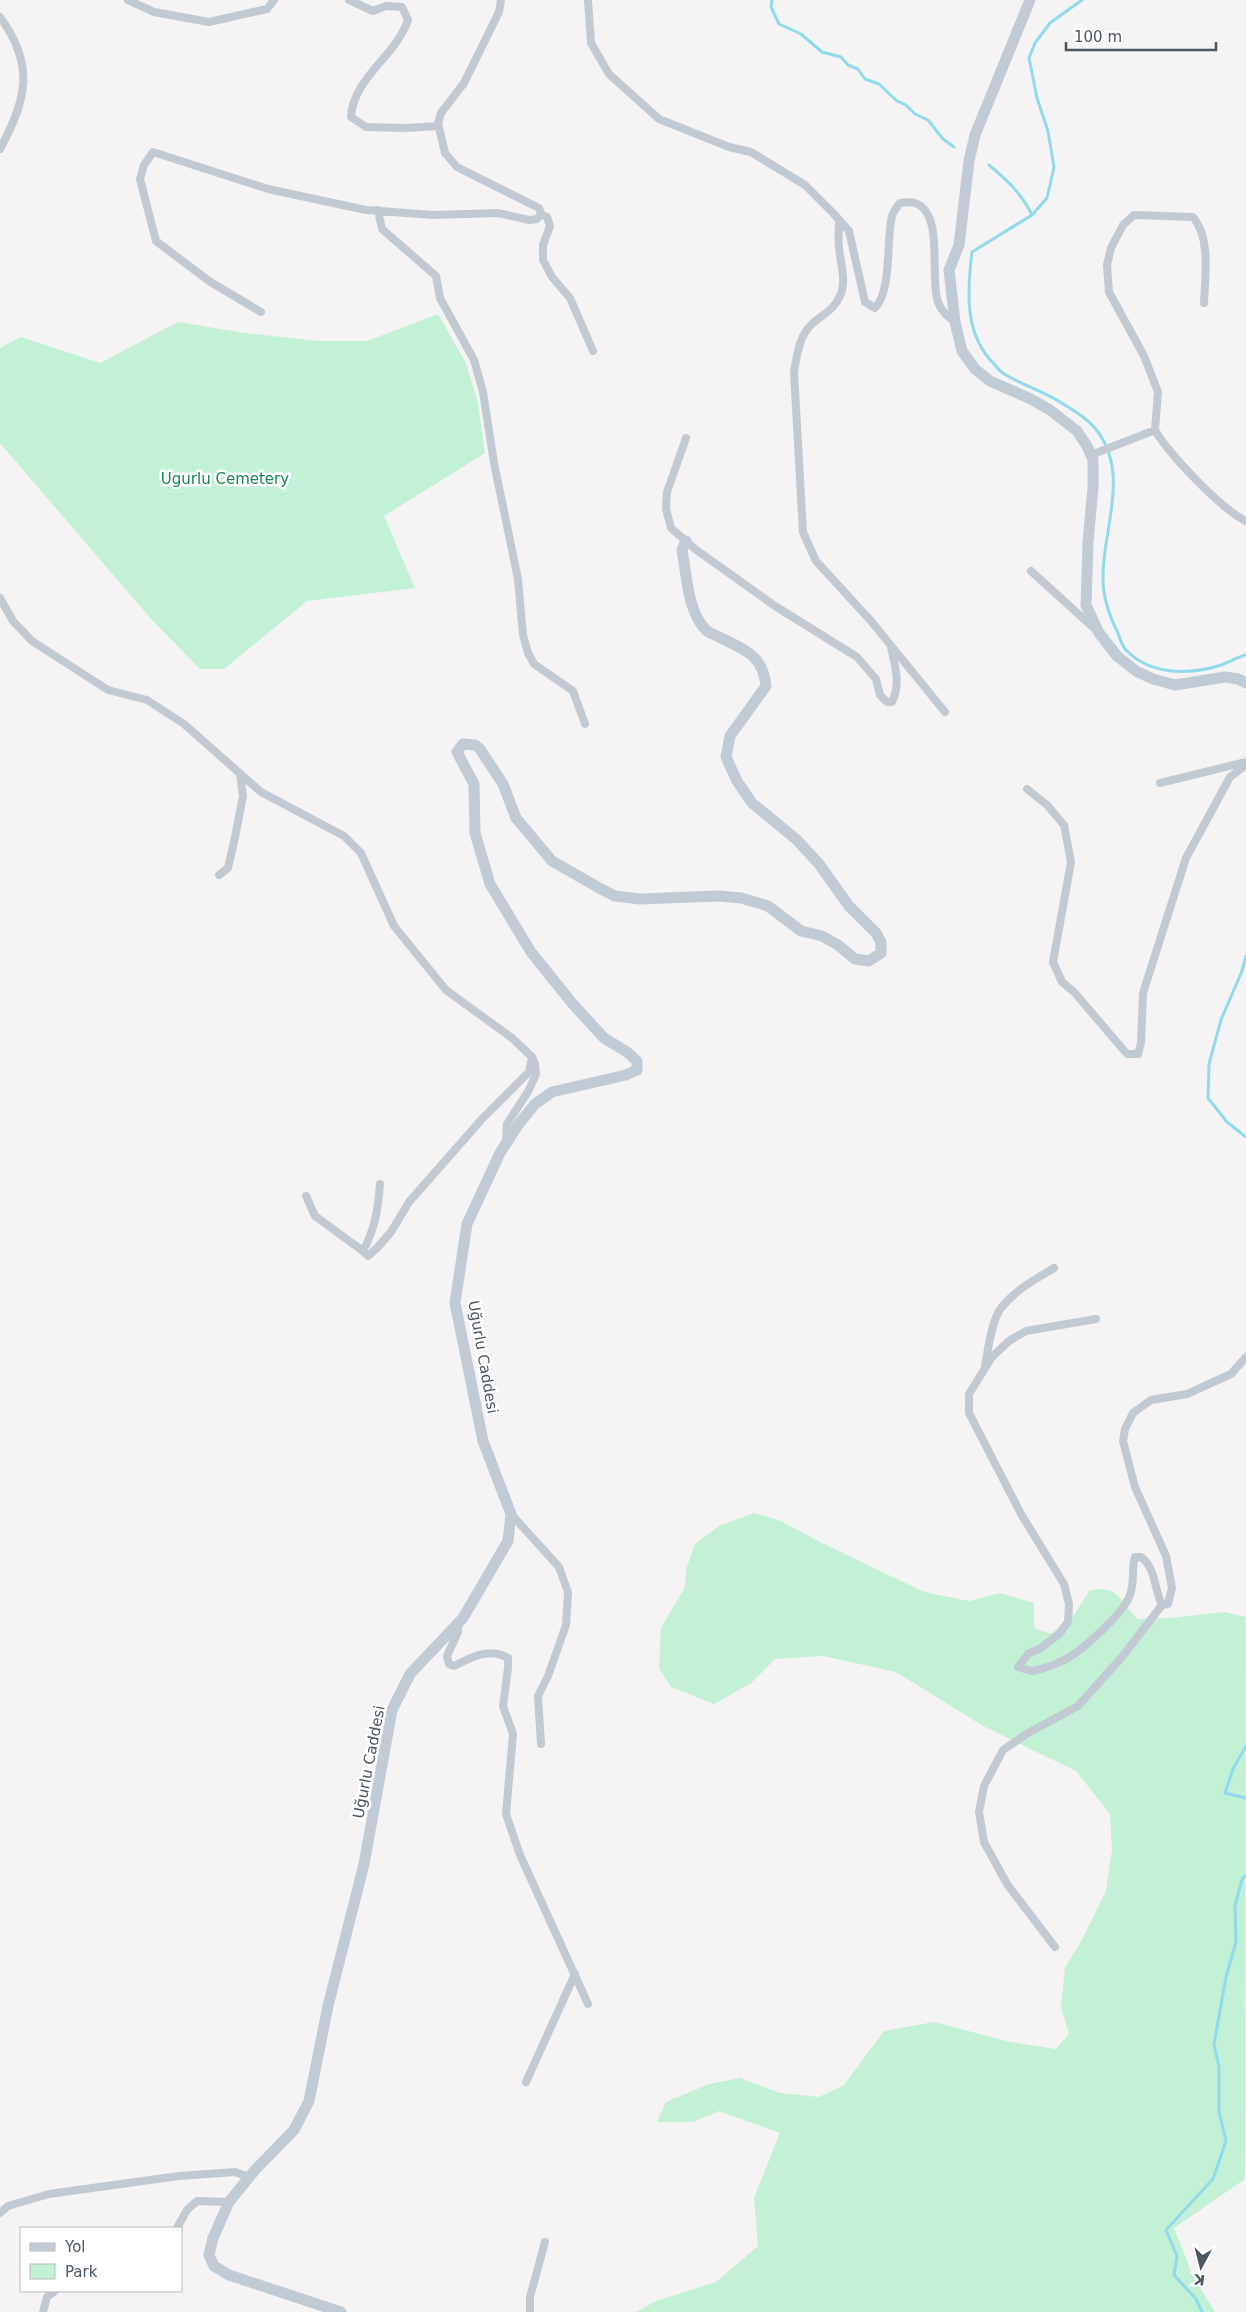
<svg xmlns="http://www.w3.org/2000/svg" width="1246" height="2312" viewBox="0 0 1246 2312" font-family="'DejaVu Sans',sans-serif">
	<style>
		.green { fill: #c3f1d5 }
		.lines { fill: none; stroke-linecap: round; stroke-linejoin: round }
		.stream { stroke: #90daee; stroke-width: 3 }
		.street { stroke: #c1cad2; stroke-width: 8 }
		.secondary { stroke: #c1cbd6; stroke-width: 11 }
		.labels { text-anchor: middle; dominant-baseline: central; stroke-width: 5; stroke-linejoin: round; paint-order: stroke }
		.park-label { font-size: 15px; fill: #17864f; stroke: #fff }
		.street-label { font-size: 15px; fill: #4a5661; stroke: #fff }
	</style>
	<rect width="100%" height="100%" fill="#f5f3f3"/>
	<path class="green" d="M438 314 466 363 478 403 485 453 384 516 415 588 307 601 224 669H200L152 620 0 443V348L21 337 100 363 178 322 244 333 319 341H367Z
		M754 1513 779 1520 820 1542 924 1592 969 1601 1000 1593 1034 1603V1628L1051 1634 1075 1614 1089 1591C1115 1583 1121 1600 1137 1619L1171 1618 1224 1612 1246 1617 1245 2179 1174 2228 1194 2278 1215 2312H636L656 2301 716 2282 758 2246 754 2198 780 2133 719 2111 693 2122H657L666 2102 709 2084 740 2078 780 2093 819 2097 844 2085 884 2031 934 2022 1010 2042 1056 2049 1069 2034 1061 2007 1065 1968 1083 1938 1106 1891 1112 1850 1110 1814 1076 1771 983 1726 896 1672 823 1656 775 1659 751 1683 714 1704 671 1687 659 1668 661 1628 685 1587 686 1569 695 1544 719 1526Z"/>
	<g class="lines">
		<path class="stream" d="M772 0 771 7 779 24 801 34 822 52 841 57 848 65 858 69 865 79 879 84 897 101 906 105 915 114 928 120 943 139 954 147
			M1082 0 1050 23 1035 43 1029 58 1037 98 1048 131 1054 167 1047 198 1032 215 972 252C967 292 964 335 995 365 998 369 1002 373 1006 375 1023 385 1042 391 1060 402 1073 410 1089 419 1098 432 1130 476 1102 531 1103 579 1103 598 1110 617 1118 633 1120 639 1122 646 1126 650 1150 675 1187 675 1218 666 1228 663 1237 657 1246 655
			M989 165C1007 180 1022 194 1032 215
			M1246 956 1242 971 1221 1020 1209 1064 1208 1098 1227 1122 1246 1137
			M1246 1746 1233 1769 1225 1793 1246 1798
			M1202 2312 1196 2299 1174 2275 1177 2256 1166 2230 1213 2179 1226 2141 1219 2111V2067L1214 2044 1226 1977 1236 1942 1235 1906 1242 1879 1246 1875"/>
		<path class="street" d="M128 0 154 12 209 22 267 9 274 0
			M349 0 373 11 386 6 402 7 408 20C396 56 353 78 351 117L366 127 405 128 439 126
			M588 0 591 43 609 74 659 119 729 147 751 152 805 185 833 213 849 231 865 302 875 308C892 291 886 240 892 216 893 212 897 207 900 203 905 203 911 201 915 203 945 213 929 279 938 302 941 311 947 316 955 322
			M0 17C35 65 27 99 0 149
			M378 210 382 229 436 276 440 298 474 360 483 392 494 463 518 579 523 635 528 653 534 664 573 691 585 724
			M541 214 547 217 550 226 543 245V260L552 277 570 298 593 351
			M839 220C839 229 838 238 839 247 840 262 847 281 840 296 834 310 823 314 813 323 799 335 797 355 794 372L803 532 816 561 871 621 945 712
			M1204 303C1205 276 1211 238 1193 217L1134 215 1123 225 1111 248 1107 265 1109 292 1144 356 1158 392 1155 430C1168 453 1222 510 1246 521
			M261 312 209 281 156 241 140 179 144 165 153 152 268 189 366 210 434 215 498 213 529 220 537 219 541 214 539 208 457 167 445 153 438 123 441 113 464 83 499 12 501 0
			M686 438 667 492 666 509 671 528 695 549 775 606 857 657 876 679 880 695 887 702H892C901 684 895 666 891 647
			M1091 455 1155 430
			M1031 571 1096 630
			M0 598 13 621 32 641 108 690 147 700 184 724 261 792 344 836 361 853 394 926 446 990 512 1038 532 1057 535 1064 536 1074 529 1090 507 1124 506 1142
			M1160 783 1246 762
			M1027 789 1047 805 1064 825 1071 862 1053 962 1062 982 1074 992 1127 1054H1138L1141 1043 1143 993 1186 858 1230 777 1246 765
			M219 875 228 868 235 837 243 796 240 774
			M380 1184C378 1209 375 1229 363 1251L368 1256 377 1248 391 1232 409 1202 482 1119 529 1072 532 1057
			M306 1196 315 1216 363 1251
			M1096 1319 1026 1331 1009 1341 992 1357 969 1394V1413L1021 1514 1064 1584 1069 1604 1068 1622 1059 1634 1041 1648 1028 1654 1018 1667C1023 1668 1028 1671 1033 1671 1042 1669 1054 1665 1062 1661 1080 1653 1124 1613 1130 1595 1135 1582 1131 1570 1135 1557H1141C1156 1568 1154 1589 1162 1605
			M985 1365C988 1350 992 1319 1001 1308 1015 1290 1036 1279 1054 1268
			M511 1514 559 1567 568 1592 566 1625 548 1676 538 1696 541 1744
			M458 1623V1632L447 1656 449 1664 454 1666C472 1657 489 1647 508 1658V1668L503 1706 513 1734 506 1814 520 1855 588 2004
			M1055 1947 1007 1884 984 1842 979 1812 984 1786 1003 1750 1028 1733 1078 1706 1122 1657 1162 1605 1168 1604 1172 1588 1166 1556 1135 1487 1123 1441 1125 1429 1133 1413 1151 1400 1187 1394 1231 1374 1246 1357
			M526 2082 575 1974
			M0 2213 8 2206 49 2194 179 2176 235 2172 249 2177
			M177 2228 187 2210 197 2201 229 2202
			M43 2312 47 2297 55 2291
			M530 2312V2297L545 2242"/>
		<path class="secondary" d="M1030 0 975 135 969 161 959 245 949 270 955 322 962 351 975 369 990 381 1031 399 1050 410 1077 431 1087 446 1093 460V487L1088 543 1086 605 1099 633 1117 656 1136 671 1153 679 1175 685 1225 677 1238 679 1246 683
			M341 2312 229 2275 214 2266 209 2255 213 2238 229 2202 255 2170 294 2130 309 2101 328 2006 364 1864 392 1710 410 1674 463 1618 508 1541 511 1514 483 1441 455 1303 467 1224 500 1153 518 1125 535 1104 552 1092 626 1075 637 1070V1061L627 1052 604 1038 572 1003 531 952 490 884 475 833 474 784 457 752 463 744 475 745 480 749 503 784 516 818 552 861 601 889 615 896 640 899 719 896 741 898 768 906 801 931 822 936 838 945 855 959 869 961 881 953V942L876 933 849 906 819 864 797 840 752 803 737 781 726 757 730 736 766 686C763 655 745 650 719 637 715 635 709 633 706 630 687 611 687 575 682 550L686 541"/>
	</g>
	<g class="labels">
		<g class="park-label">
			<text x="225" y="479">Ugurlu Cemetery</text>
		</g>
		<g class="street-label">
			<text transform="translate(483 1357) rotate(80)">Uğurlu Caddesi</text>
			<text transform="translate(369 1762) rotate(-79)">Uğurlu Caddesi</text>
		</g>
	</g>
	<rect x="20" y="2227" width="162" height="65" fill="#ffffff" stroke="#b7bbc0"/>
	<rect x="30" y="2243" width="25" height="8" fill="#c1cbd6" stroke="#b7bbc0"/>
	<text x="65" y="2252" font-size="15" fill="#4a5661">Yol</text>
	<rect x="30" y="2264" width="25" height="15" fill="#c3f1d5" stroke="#b7bbc0"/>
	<text x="65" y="2277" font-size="15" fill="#4a5661">Park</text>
	<g transform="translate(1201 2267) rotate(187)" stroke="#ffffff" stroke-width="4" paint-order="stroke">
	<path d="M0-4L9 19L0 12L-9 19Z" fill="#4a5661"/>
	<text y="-8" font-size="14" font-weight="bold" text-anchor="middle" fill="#4a5661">K</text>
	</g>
	<path d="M1066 42v8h150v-8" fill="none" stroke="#4a5661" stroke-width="2.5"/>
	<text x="1074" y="42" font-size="15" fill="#4a5661" stroke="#ffffff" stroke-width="4" paint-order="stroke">100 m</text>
</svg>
